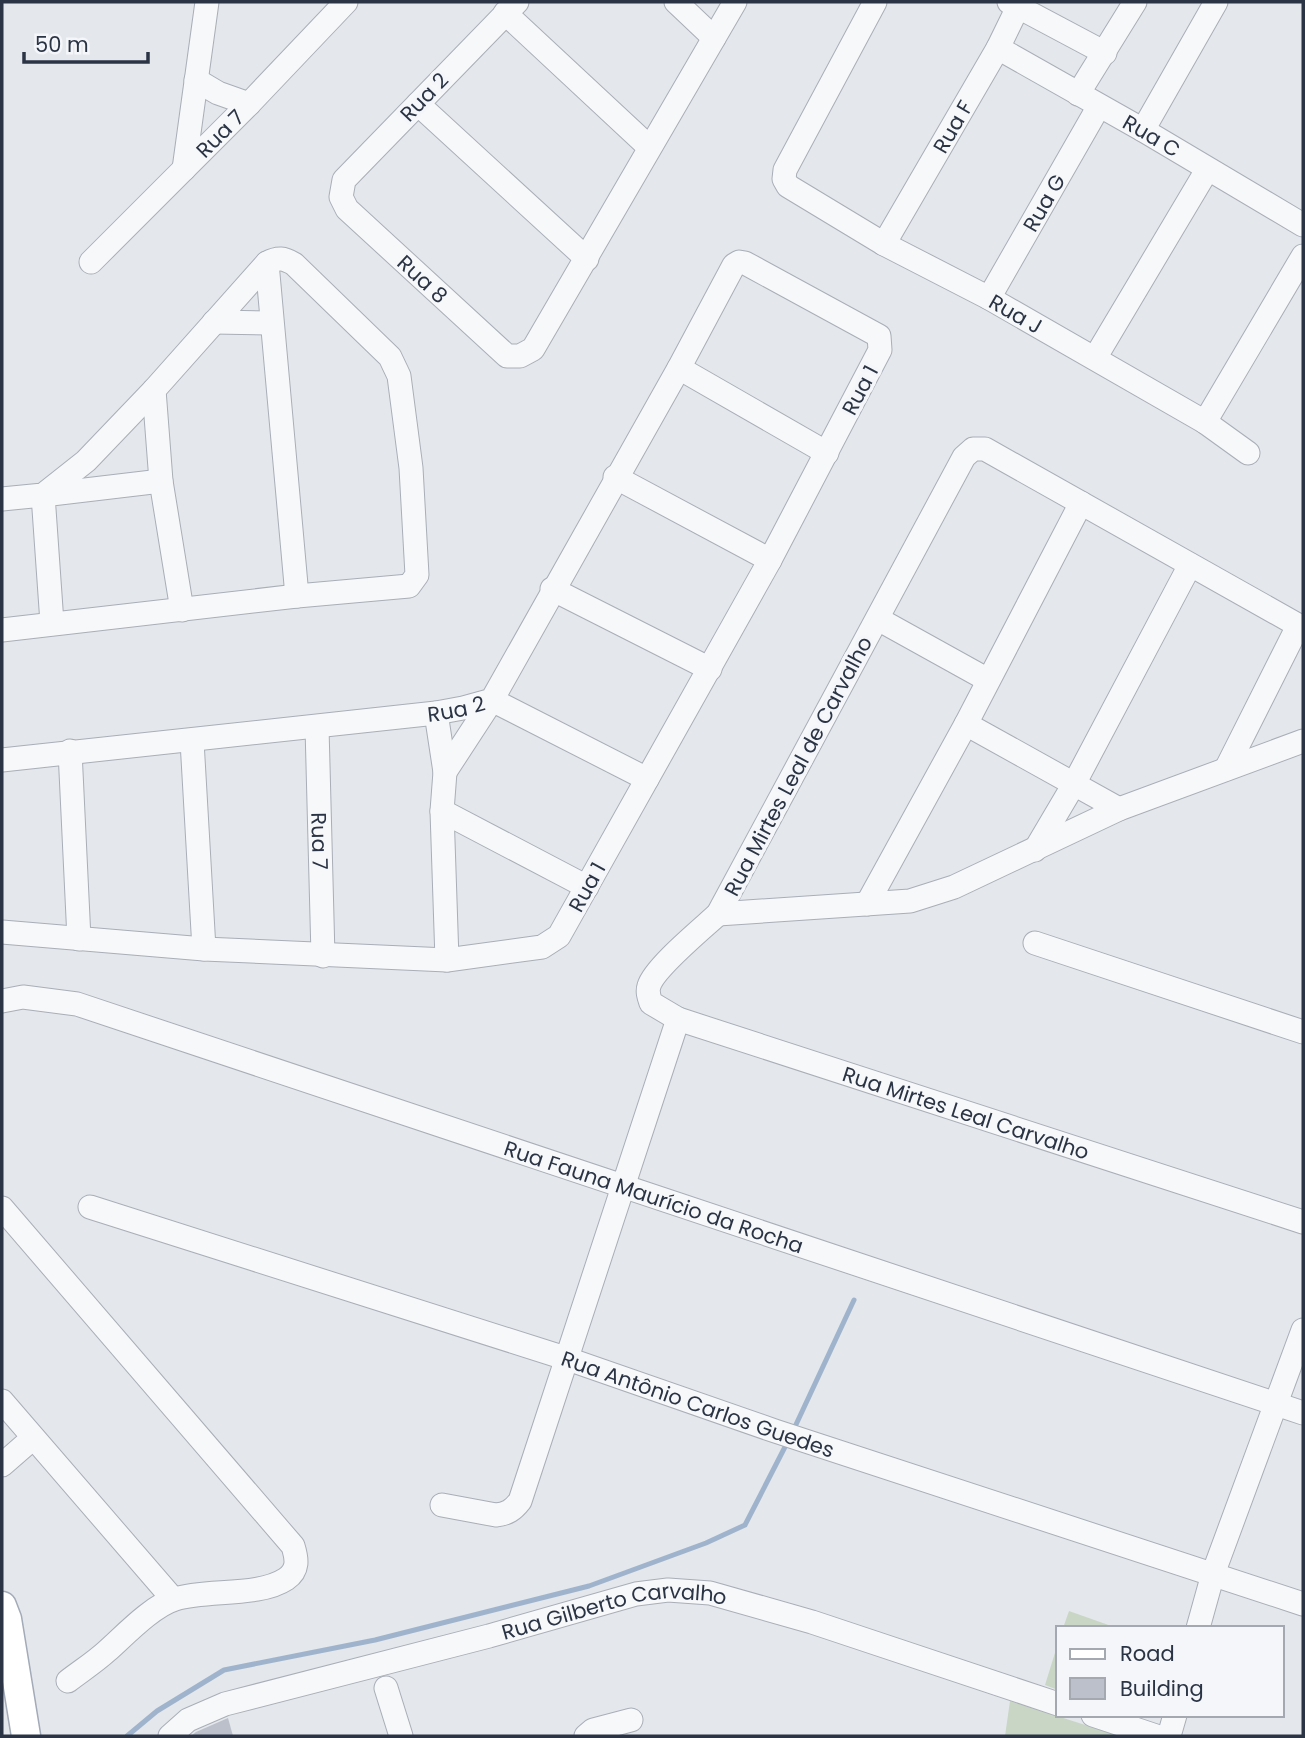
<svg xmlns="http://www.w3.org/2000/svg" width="1305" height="1738" viewBox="0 0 1305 1738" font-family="Poppins,sans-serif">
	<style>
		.green { fill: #c9d6c5 }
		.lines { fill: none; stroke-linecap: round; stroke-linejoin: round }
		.stream { stroke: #9fb4cc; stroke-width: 5 }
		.building { fill: #bbc0ca }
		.minor-casing { stroke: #a9aeb7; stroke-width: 25 }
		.major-casing { stroke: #a3abb8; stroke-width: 31 }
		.minor { stroke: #f7f8fa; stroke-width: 23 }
		.major { stroke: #fff; stroke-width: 28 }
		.labels { text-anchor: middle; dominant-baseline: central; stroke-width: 7; stroke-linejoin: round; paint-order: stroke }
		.street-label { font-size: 21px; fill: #2b3445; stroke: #f4f6f9 }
	</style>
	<rect width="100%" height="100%" fill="#e4e7ec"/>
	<path class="green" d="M1069 1611 1117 1628H1063Z
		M1058 1643V1690L1045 1685Z
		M1010 1701 1120 1736H1005Z"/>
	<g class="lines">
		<path class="stream" d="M793 1431 854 1300
			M127 1736 157 1711 224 1670 375 1640 589 1586 706 1543 745 1525 787 1443"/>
	</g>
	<path class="building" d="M228 1718 233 1736H191L196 1732Z"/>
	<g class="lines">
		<defs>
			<g id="minor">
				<path id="s1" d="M517 2 344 180 341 197 347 209 507 356H520L533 349 735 2"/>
				<path d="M676 2 714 38"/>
				<path id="s2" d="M875 2 785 170 784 179 788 186 884 244 989 298 1205 422 1248 453"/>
				<path d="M1009 2 1105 53"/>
				<path d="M505 13 649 147"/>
				<path id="s3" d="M998 48 1143 130 1303 225"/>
				<path d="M196 80 218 93 249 104"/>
				<path d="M1078 94 1135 2"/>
				<path d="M418 104 587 259"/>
				<path d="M1143 130 1216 2"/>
				<path d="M184 169 207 2"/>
				<path id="s4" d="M884 244 998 48 1018 7"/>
				<path id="s5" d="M91 262 249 104 346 2"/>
				<path d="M267 263 297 596"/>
				<path id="s6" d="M989 298 1099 106"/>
				<path d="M214 322 271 323"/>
				<path d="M1095 358 1207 170"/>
				<path d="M679 368 827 453"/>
				<path d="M154 390 161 481 182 610"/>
				<path d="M1205 422 1303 256"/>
				<path d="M615 477 770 560"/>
				<path d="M2 499 43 495 86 461 154 390 267 263C278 257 284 258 294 264L390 357 399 376 411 468 417 575 409 586 297 596 2 630"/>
				<path d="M552 589 710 669"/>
				<path d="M878 619 988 680"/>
				<path d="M52 623 43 495 161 481"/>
				<path id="s7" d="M1303 628 985 449H973L964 457 718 914C703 928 654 968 649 986 647 992 649 997 651 1003L678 1019 1303 1222"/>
				<path d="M436 713 445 772 442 811 447 960"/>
				<path d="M966 724 1119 809"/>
				<path id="s8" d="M317 727 323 956"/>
				<path d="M192 741 204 949"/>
				<path d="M70 751 79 939"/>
				<path id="s9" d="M2 760 436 713 463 708 492 700 679 368 734 265 739 262 745 263 879 336 880 350 770 560 559 936 542 947 447 960 204 949 2 932"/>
				<path d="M1226 769 1298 626"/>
				<path d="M445 772 492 700 647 779"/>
				<path d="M442 811 587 887"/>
				<path d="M1035 850 1074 784 1190 565"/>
				<path d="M867 904 966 724 1081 503"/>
				<path d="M718 914 910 901 954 887 1119 809 1303 741"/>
				<path d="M1035 943 1303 1032"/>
				<path id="s10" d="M2 1001 23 997 77 1004 1303 1413"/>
				<path id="s11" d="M90 1207 565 1358 775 1431 1303 1604"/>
				<path d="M2 1208 293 1546C297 1559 299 1570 286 1579 259 1597 206 1589 175 1599 152 1606 124 1636 107 1651 95 1662 81 1671 68 1681"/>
				<path d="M2 1401 173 1599"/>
				<path d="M2 1465 33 1438"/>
				<path d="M442 1505 496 1515C507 1514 513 1510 520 1501L678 1019"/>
				<path d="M1198 1628 1213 1574 1303 1330"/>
				<path d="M386 1688 401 1736"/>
				<path d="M1093 1715 1156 1736"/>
				<path id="s12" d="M170 1736 188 1720 225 1704 489 1636 636 1594 668 1590 710 1593 812 1622 1058 1704"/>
				<path d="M586 1736 593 1730 631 1720"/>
				<path d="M1169 1736 1175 1715"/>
			</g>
			<path id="major" d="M2 1606 7 1619 26 1736"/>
		</defs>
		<use href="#minor" class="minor-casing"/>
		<use href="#major" class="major-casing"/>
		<use href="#minor" class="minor"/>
		<use href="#major" class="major"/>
	</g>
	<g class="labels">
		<g class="street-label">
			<text transform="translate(424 97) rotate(-46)">Rua 2</text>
			<text stroke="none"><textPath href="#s4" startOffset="136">Rua F</textPath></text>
			<text stroke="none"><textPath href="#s5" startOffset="182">Rua 7</textPath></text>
			<text stroke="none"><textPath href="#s3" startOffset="177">Rua C</textPath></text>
			<text stroke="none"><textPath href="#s6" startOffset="110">Rua G</textPath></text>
			<text stroke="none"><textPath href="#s1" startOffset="382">Rua 8</textPath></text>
			<text stroke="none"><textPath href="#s2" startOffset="469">Rua J</textPath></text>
			<text transform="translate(860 390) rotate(-62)">Rua 1</text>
			<text stroke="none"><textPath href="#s9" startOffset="457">Rua 2</textPath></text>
			<text transform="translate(798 766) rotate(-62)">Rua Mirtes Leal de Carvalho</text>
			<text stroke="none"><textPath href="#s8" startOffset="114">Rua 7</textPath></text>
			<text transform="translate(587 887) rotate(-61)">Rua 1</text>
			<text stroke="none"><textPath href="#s7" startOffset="1360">Rua Mirtes Leal Carvalho</textPath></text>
			<text stroke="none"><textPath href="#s10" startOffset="684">Rua Fauna Maurício da Rocha</textPath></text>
			<text stroke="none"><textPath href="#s11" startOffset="639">Rua Antônio Carlos Guedes</textPath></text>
			<text stroke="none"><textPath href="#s12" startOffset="466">Rua Gilberto Carvalho</textPath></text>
		</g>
	</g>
	<rect width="1305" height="1738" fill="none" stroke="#2b3445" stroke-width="7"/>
	<rect x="1056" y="1626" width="228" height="91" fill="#f4f6f9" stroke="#a4a8b1" stroke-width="2"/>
	<rect x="1070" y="1649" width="35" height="10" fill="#ffffff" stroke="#a4a8b1" stroke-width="2"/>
	<text x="1120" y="1661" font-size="21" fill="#2b3445">Road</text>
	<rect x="1070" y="1678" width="35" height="21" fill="#bbc0ca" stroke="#a4a8b1" stroke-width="2"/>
	<text x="1120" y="1696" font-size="21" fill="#2b3445">Building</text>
	<path d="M24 52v10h124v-10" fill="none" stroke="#2b3445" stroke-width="3.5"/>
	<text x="35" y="52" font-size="21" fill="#2b3445" stroke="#f4f6f9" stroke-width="5" paint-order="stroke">50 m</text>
</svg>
